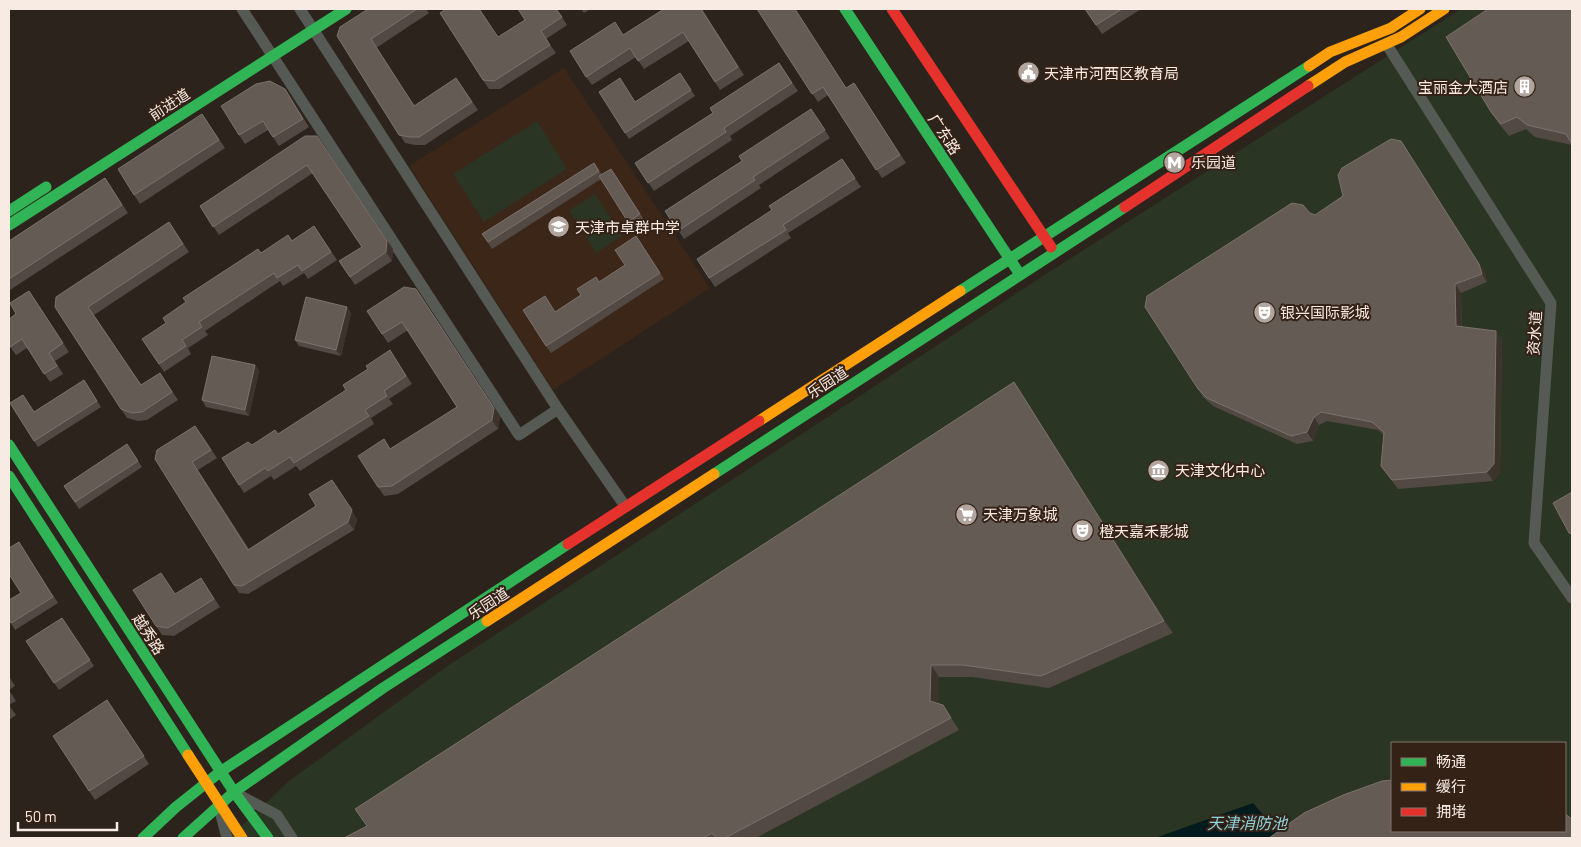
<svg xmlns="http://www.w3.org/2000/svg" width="1581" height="847" viewBox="0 0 1581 847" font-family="Barlow,'Noto Sans SC',sans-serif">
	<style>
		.built { fill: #3c2618 }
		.green { fill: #2a3523; fill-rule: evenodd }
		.water { fill: #041b1e }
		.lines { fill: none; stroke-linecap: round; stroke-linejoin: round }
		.street { stroke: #555b54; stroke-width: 11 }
		.fast { stroke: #30b455; stroke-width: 11 }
		.slow { stroke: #ff9f0a; stroke-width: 11 }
		.jam { stroke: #e5322d; stroke-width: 11 }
		.wall { fill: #534944 }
		.shaded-wall { fill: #3d332d }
		.building { fill: #655b55; stroke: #7c716c }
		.labels { text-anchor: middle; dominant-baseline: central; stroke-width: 4; stroke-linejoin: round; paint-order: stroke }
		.poi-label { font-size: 15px; fill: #f8ebe4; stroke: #342216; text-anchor: start }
		.street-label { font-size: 15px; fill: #f8ebe4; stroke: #342216 }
		.water-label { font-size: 16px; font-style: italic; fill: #8bd4e0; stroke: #342216 }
	</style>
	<rect width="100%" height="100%" fill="#2d231d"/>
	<path class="built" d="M564 68 710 288 553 390 409 166Z"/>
	<path class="green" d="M1461 9H1572V838H229L289 781 446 667 1046 274ZM1392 743H1565V831H1392Z
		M537 121 567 169 484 222 453 174Z
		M595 194 622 236 596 253 569 210Z"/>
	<path class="water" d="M1253 803 1283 838H1155Z"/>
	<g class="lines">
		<path class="street" d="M242 9 519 435 558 409
			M300 9 558 409 625 506
			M1387 45 1551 303 1534 543 1572 598
			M239 795 277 815 292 838
			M220 811 227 838"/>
		<path class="fast" d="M845 9 1017 270
			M9 211 46 187
			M9 225 346 9
			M960 291 1309 66
			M9 445 234 792 268 838
			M714 474 1125 207
			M9 476 188 755
			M143 838 176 807 220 772 568 544
			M183 838 234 792 383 688 487 621"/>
		<path class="slow" d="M1309 66 1330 52 1391 28 1420 9
			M1308 86 1345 62 1401 37 1444 9
			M759 421 960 291
			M487 621 714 474
			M188 755 242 838"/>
		<path class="jam" d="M892 9 1051 247
			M1125 207 1308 86
			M568 544 759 421"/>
	</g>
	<path class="wall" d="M368 9H426L429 13 376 48 415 106 456 78 478 110 425 145H415L405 143 337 36Z
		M446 9H480L498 37 525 20 518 9H557L567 25 546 39 556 53 500 89H489L483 80Z
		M581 9H590L584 13Z
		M702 9 744 75 720 90 689 41 644 69 636 57 592 85 586 77 623 35Z
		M757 9 846 88 854 83 906 163 882 178 828 95 818 102Z
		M1085 9H1141L1102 34Z
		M1572 9V145L1535 137 1526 129 1509 136 1499 124 1491 112Z
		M779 63 798 91 730 136 732 140 654 191 635 163 713 113Z
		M680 73 695 96 629 139 599 92 635 102Z
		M285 89 309 127 279 146 268 130 245 144 239 135Z
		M811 109 830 138 759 185 761 188 684 239 665 211 742 161Z
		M202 114 225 148 140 204 134 195Z
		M305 136 393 249 392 261 355 285 339 261 362 247 313 173 219 235 200 206Z
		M1401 141 1485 273 1487 282 1461 293 1462 327 1502 340 1500 473 1493 481 1398 489 1381 466 1384 435 1378 430 1327 421 1319 425 1313 441 1297 444 1213 406 1203 397 1198 389 1310 213 1315 215 1343 196Z
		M842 159 861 187 788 233 791 238 715 287 709 278 772 210Z
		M594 163 602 175 611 169 645 221 633 228 601 179 492 249 482 234Z
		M105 178 128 213 10 290 9 288V241Z
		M169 222 189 252 94 315 141 385 160 373 178 400 147 420 138 421 127 418 55 307Z
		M314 226 337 260 308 279 304 273 283 286 280 281 205 331 208 335 188 348 191 354 164 372 142 339 166 323 261 253 292 240Z
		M636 236 664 279 551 353 546 346 555 312 625 265Z
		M404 287 500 416 498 429 398 494 384 496 378 487 391 449 457 407 408 330 388 343 382 334Z
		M29 291 69 352 55 361 63 374 50 382 27 348 16 355 9 345 16 314Z
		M347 307 351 313 341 356 299 346 295 340Z
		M396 359 412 384 389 399 393 404 371 418 374 424 300 471 296 466 274 480 271 476 244 493 239 485 252 445 278 434Z
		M255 365 259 371 249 416 206 407 202 400Z
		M84 380 101 407 38 447 34 441V412Z
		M1014 382 1022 394 1173 633 1049 688 972 677H939V704L943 705 959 730 756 838H344L367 826Z
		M201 434 217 458 198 470 249 549 316 506 332 480 357 519 354 530 248 594 239 593 155 459Z
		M127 444 142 467 79 509 64 486Z
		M23 549 58 603 15 630 9 620 21 593Z
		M161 573 175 594 206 586 220 607 174 636 162 635 156 626Z
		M62 618 94 666 59 690 26 641Z
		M9 676 15 686 9 690 16 701 9 705 16 715 9 720Z
		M107 700 149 764 95 800 89 791Z"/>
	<path class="shaded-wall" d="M317 136 393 249 392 261 386 252Z
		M1401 141 1485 273 1487 282 1482 274Z
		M1455 284 1461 293 1462 334 1456 326Z
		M422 298 500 416 498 429 492 420Z
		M347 307 351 313 341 356 336 350Z
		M1496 331 1502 340 1500 473 1493 481 1487 472Z
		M255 365 259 371 249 416 245 410Z
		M1014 382 1022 394 1173 633 1164 621Z
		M1314 417 1319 425 1313 441 1307 432Z
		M332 480 357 519 354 530 348 522Z
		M931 665 939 677V713L930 701Z"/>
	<path class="building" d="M368 9H417L371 39 414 106 456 78 472 102 419 137H409L399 135 337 36 340 27Z
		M446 9H479L498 37 525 20 518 9H556L562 17 541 31 550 45 494 81 483 80 440 13Z
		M664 9H701L738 67 715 82 683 32 638 61 630 48 586 77 570 51 615 22 623 35Z
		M757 9H795L846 88 854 83 900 155 876 170 823 87 812 94Z
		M1085 9H1122L1096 25Z
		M1488 9H1572V144L1566 134 1527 125 1517 117 1501 124 1491 112 1446 37Z
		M779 63 792 83 724 128 726 132 648 183 635 163 713 113 710 108Z
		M680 73 691 90 625 133 599 92 620 78 635 102Z
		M270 81 285 89 303 119 273 137 263 121 239 135 221 106 256 84Z
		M811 109 825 130 753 177 755 180 678 231 665 211 742 161 739 156Z
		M202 114 219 140 134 195 118 169Z
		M305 136H317L387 241 386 252 350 277 339 261 362 247 307 165 213 227 200 206Z
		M1391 139 1401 141 1479 264 1482 274 1455 284 1456 326 1496 331 1494 464 1487 472 1392 480 1381 466 1384 432 1372 422 1321 412 1314 417 1307 432 1291 436 1207 398 1198 389 1145 307 1147 296 1292 203 1303 205 1310 213 1315 215 1343 196 1338 175 1342 168Z
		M842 159 855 178 783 225 786 230 709 278 697 259 772 210 769 206Z
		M594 163 599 171 488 242 482 234Z
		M611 169 640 214 628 222 599 176Z
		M105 178 122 205 9 279V241Z
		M169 222 183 244 88 307 141 385 160 373 172 392 142 412 132 413 121 409 55 307 56 297Z
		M314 226 331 252 302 271 298 265 277 278 274 273 199 322 202 327 182 340 186 346 159 364 142 339 166 323 163 318 186 302 183 298 258 249 261 253 288 235 292 241Z
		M636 236 660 273 546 346 523 310 545 296 555 312 581 295 577 289 596 277 599 282 625 265 615 250Z
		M404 287 416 289 494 408 492 420 392 486 378 487 358 456 384 439 390 449 457 407 402 322 382 334 367 311Z
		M29 291 63 343 49 353 57 366 44 374 22 339 10 347 9 345V319L16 314 10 303Z
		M306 297 347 307 336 350 295 340Z
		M390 350 406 376 384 391 387 396 365 410 369 416 294 463 290 457 268 471 265 468 239 485 222 458 248 442 252 445 275 430 278 434 346 390 343 385 368 369 366 366Z
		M212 356 255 365 245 410 202 400Z
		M84 380 97 401 34 441 10 403 23 395 34 412Z
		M1014 382 1164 621 1041 676 963 665H931L930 701 943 705 951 718 725 838H716L712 833 703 838H344L367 826 355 809Z
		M195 426 211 450 192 462 248 550 316 506 309 494 332 480 352 510 348 522 242 586 234 585 155 459 157 450Z
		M127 444 138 461 75 502 64 486Z
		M1572 492V534L1569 533 1553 503Z
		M19 542 53 597 11 623 9 620V600L21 593 9 574V548Z
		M161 573 175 594 201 578 214 599 168 628 156 626 133 590Z
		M62 618 90 660 54 683 26 641Z
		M107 700 144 756 89 791 53 736Z
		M1392 780V831H1565V814L1572 819V838H1269L1304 813 1343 795 1382 781Z"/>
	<defs>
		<symbol id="civic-disc" viewBox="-11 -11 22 22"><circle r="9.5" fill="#b1a59e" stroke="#342216"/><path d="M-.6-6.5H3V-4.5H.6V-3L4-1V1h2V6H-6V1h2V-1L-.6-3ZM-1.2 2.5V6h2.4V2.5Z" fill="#fff"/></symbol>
		<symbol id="building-disc" viewBox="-11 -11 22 22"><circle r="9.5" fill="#b1a59e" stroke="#342216"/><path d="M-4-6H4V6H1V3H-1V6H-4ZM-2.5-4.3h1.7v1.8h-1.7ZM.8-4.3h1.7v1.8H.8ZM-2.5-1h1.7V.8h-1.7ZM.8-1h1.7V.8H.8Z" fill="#fff"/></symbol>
		<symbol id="metro-disc" viewBox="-11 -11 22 22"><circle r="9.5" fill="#b1a59e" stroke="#342216"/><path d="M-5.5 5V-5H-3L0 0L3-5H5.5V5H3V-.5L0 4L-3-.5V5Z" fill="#fff"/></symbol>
		<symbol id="school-disc" viewBox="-11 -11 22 22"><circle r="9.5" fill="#b1a59e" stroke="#342216"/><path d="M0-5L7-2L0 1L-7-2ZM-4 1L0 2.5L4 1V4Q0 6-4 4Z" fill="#fff"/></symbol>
		<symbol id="theatre-disc" viewBox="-11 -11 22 22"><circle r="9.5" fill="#b1a59e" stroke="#342216"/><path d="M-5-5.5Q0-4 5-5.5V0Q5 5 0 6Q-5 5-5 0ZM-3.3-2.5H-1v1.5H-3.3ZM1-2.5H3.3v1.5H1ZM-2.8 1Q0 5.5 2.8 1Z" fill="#fff"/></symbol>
		<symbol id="museum-disc" viewBox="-11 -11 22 22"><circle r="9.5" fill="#b1a59e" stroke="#342216"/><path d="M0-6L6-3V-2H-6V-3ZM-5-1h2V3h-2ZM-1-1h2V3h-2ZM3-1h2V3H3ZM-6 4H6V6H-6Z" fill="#fff"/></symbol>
		<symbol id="supermarket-disc" viewBox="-11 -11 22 22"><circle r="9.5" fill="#b1a59e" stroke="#342216"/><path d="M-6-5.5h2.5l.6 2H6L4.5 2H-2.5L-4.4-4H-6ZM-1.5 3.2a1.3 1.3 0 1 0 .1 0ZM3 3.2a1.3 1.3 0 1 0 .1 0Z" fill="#fff"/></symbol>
	</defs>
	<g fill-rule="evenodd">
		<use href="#civic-disc" x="1016" y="60" width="25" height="25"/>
		<use href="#building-disc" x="1512" y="74" width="25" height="25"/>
		<use href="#metro-disc" x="1162" y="150" width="25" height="25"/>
		<use href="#school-disc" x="546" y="214" width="25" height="25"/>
		<use href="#theatre-disc" x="1252" y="300" width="25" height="25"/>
		<use href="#museum-disc" x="1146" y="458" width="25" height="25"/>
		<use href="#supermarket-disc" x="954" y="502" width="25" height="25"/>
		<use href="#theatre-disc" x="1070" y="518" width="25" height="25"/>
	</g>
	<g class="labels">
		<g class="poi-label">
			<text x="1044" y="73">天津市河西区教育局</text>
			<text x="1508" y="87" text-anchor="end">宝丽金大酒店</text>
			<text x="1191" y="162">乐园道</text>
			<text x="575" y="227">天津市卓群中学</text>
			<text x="1280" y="312">银兴国际影城</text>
			<text x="1175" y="470">天津文化中心</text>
			<text x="983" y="514">天津万象城</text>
			<text x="1099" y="531">橙天嘉禾影城</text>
		</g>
		<g class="street-label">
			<text transform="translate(169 104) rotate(-33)">前进道</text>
			<text transform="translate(945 134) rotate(57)">广东路</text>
			<text transform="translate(1534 333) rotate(-86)">资水道</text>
			<text transform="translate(827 382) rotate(-33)">乐园道</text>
			<text transform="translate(488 603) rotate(-33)">乐园道</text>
			<text transform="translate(149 634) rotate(57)">越秀路</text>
		</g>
		<g class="water-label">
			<text x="1247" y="822">天津消防池</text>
		</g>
	</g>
	<rect width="1581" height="847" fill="none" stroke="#f8ebe4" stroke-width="20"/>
	<rect x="1391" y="742" width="175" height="90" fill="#342216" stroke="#827268"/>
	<rect x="1401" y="758" width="25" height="8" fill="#30b455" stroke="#827268"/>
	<text x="1436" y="767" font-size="15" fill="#f8ebe4">畅通</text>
	<rect x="1401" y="783" width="25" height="8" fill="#ff9f0a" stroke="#827268"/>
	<text x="1436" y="792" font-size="15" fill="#f8ebe4">缓行</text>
	<rect x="1401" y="808" width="25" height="8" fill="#e5322d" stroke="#827268"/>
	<text x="1436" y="817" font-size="15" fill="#f8ebe4">拥堵</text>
	<path d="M18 822v8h99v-8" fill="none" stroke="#f8ebe4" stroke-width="2.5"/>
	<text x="25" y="822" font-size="15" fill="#f8ebe4" stroke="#342216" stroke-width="4" paint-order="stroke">50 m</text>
</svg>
